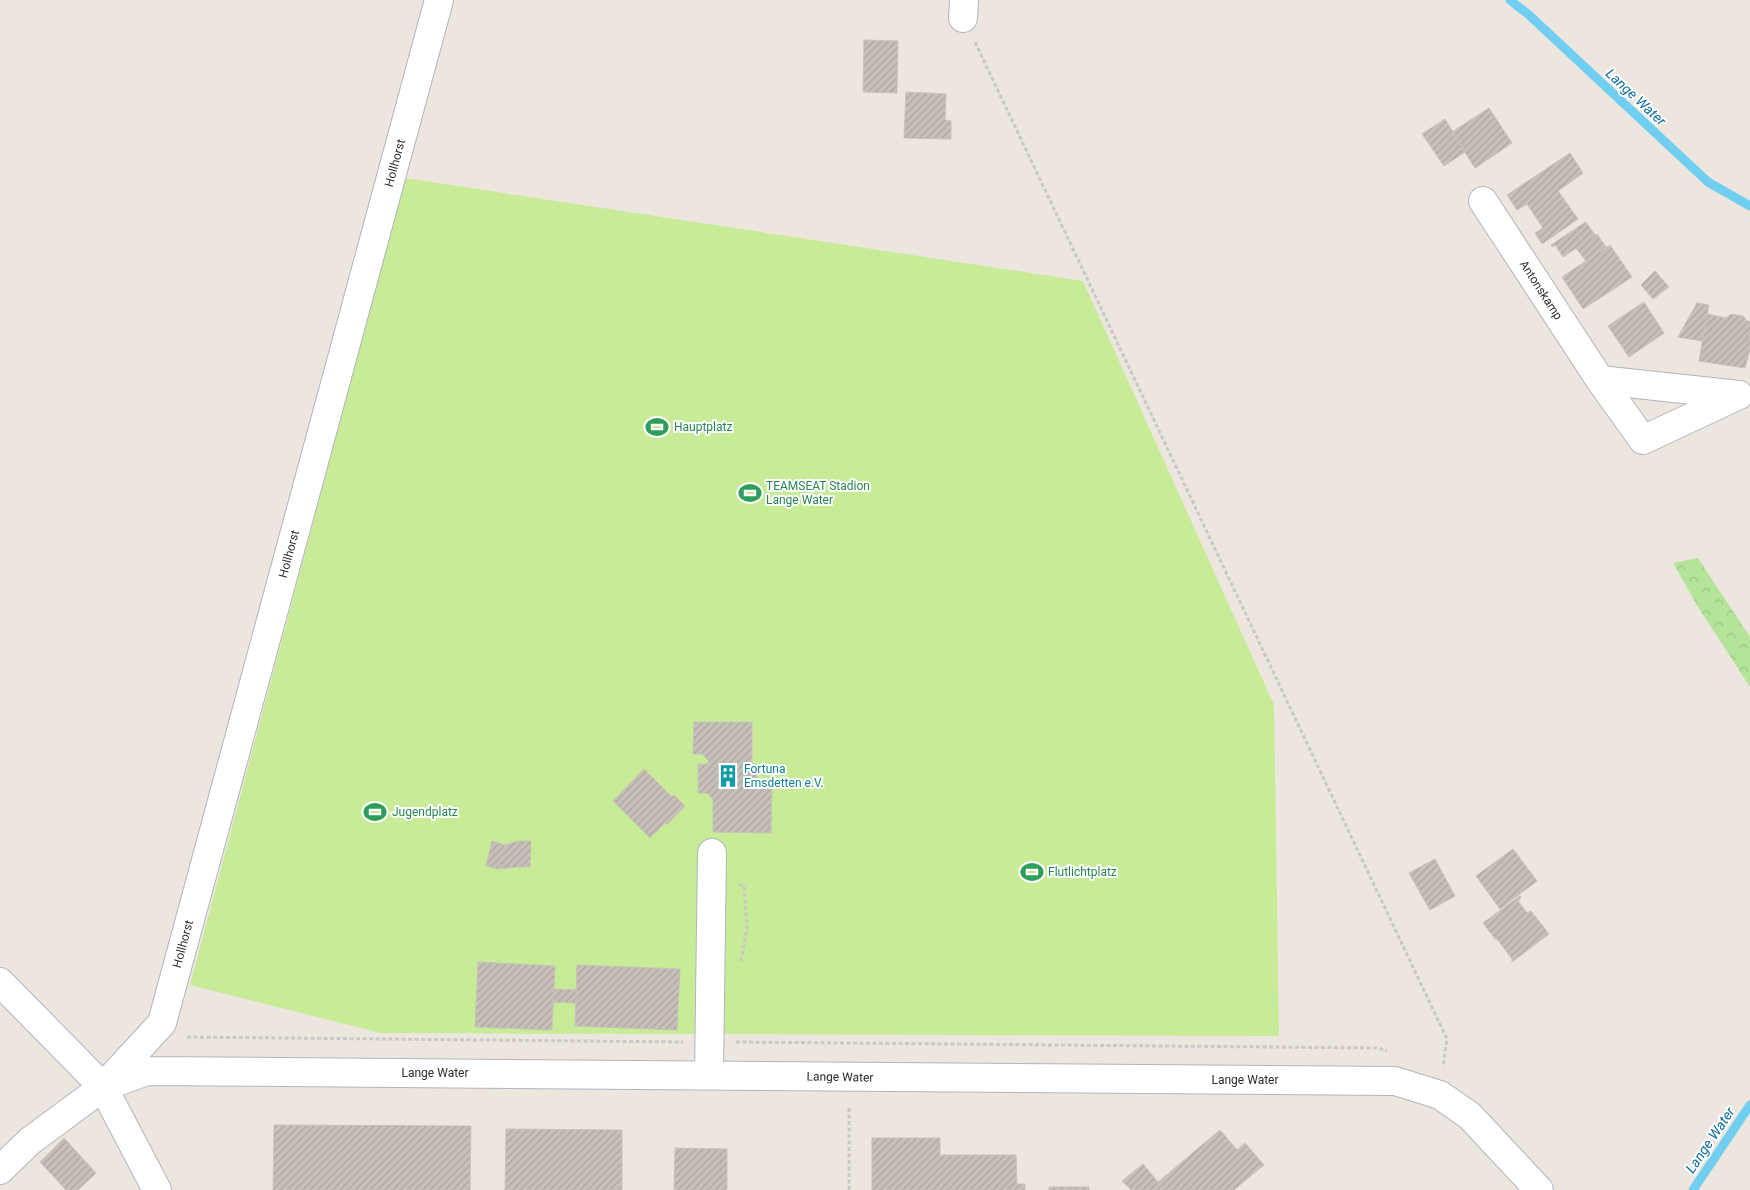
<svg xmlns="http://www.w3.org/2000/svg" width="1750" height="1190" viewBox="0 0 1750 1190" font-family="Roboto,sans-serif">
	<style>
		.forest { fill: url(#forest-crowns) }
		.pitch { fill: #c7eb96 }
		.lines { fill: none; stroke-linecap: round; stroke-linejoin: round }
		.stream { stroke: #70cef0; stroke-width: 9 }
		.building { fill: url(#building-hatch); stroke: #c9c2b7 }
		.minor-casing { stroke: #b1b4bf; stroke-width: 30 }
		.path { stroke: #c8c8c8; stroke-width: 3; stroke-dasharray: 4 2.5; stroke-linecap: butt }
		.minor { stroke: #fff; stroke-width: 28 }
		.labels { text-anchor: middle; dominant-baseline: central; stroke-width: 4; stroke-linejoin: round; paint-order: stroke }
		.street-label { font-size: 12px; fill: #2b2b2b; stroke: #fff }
		.leisure-label { font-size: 12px; fill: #27864d; stroke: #fff; text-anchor: start }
		.culture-label { font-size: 12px; fill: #0d838f; stroke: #fff; text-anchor: start }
		.water-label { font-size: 14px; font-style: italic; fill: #0c6d9e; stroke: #fff }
	</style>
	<defs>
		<pattern id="forest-crowns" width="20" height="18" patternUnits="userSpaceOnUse" patternTransform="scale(1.25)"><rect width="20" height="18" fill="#b3e49a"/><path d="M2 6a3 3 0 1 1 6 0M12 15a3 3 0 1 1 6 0" fill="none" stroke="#9ac485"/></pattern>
		<pattern id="building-hatch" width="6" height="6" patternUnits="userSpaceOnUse" patternTransform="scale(1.25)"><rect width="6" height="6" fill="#c6c0b9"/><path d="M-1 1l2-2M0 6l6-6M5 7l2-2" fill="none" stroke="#aaa59f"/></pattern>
	</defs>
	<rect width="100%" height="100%" fill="#ede6de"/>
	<path class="forest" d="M1698 558 1750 637V687L1698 607 1673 563Z"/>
	<path class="pitch" d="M405 178 1083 281 1274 705 1279 1036 381 1033 190 985Z"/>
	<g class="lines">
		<path class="stream" d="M1510 0 1529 15 1708 182 1750 206
			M1693 1190 1750 1105"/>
	</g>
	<path class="building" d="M864 40 898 41 897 93 863 92Z
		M906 92 946 94 945 120 951 121V139L904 138Z
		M1489 108 1512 143 1475 168 1452 132Z
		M1445 119 1465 152 1444 166 1422 134Z
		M1570 153 1583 173 1558 191 1578 219 1542 244 1535 233 1543 228 1527 204 1517 210 1507 195Z
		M1586 222 1595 235 1584 243 1575 229Z
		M1575 229 1584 243 1563 257 1555 245 1552 247 1551 245Z
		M1597 234 1606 247 1586 261 1576 248Z
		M1610 245 1632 277 1583 309 1562 277Z
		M1655 271 1669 287 1653 299 1641 285Z
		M1644 302 1664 333 1629 357 1608 326Z
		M1697 303 1709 305 1702 341 1678 337Z
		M1707 314 1726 318 1731 314 1743 316 1747 321H1750V349L1745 368 1699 361Z
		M694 722H752V771L763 782H772L771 833 713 832V799L707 793H698V764H707L709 761 702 754H693Z
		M644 769 672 797 674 795 685 806 667 825 665 823 650 838 613 801Z
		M492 841 505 845 498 869 486 866Z
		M518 841H531L530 867H518L498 869 505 845Z
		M1513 849 1537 881 1500 909 1476 876Z
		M1435 859 1455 896 1430 910 1409 873Z
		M1520 896 1521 898 1518 901 1527 913 1531 911 1549 934 1512 962V959L1497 939 1496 940 1483 923Z
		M478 962 555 966 552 1030 475 1027Z
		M577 965 680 969 677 1030 575 1026Z
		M554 989 577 990 576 1003 553 1002Z
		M274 1125 471 1126 470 1190H273Z
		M506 1129 622 1130V1190H505Z
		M1220 1130 1237 1150 1245 1143 1264 1165 1234 1190H1163L1157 1183Z
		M64 1138 96 1173 78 1190H66L40 1162Z
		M872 1138H940V1155H1016L1017 1184H1025V1190H872Z
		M675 1148 727 1149V1190H674Z
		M1143 1164 1158 1182 1157 1183 1163 1190H1131L1122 1181Z
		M1049 1187H1089V1190H1049Z"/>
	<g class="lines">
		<defs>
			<path id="minor" d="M963 18 964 0
				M1483 201 1600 380 1643 440 1739 395
				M1600 380 1739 395
				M0 982 103 1087 157 1190
				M709 1075 712 853
				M103 1087 147 1071 1395 1081 1440 1095 1470 1116 1539 1190
				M0 1170 30 1141 103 1087 162 1023 439 0"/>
		</defs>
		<use href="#minor" class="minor-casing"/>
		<path class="path" d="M975 42 1447 1039 1443 1067
			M739 885H744L747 928 741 962
			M187 1037 683 1042
			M736 1042 1378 1048 1387 1051
			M849 1190V1106"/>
		<use href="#minor" class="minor"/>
	</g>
	<defs>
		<symbol id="stadium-bare" viewBox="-9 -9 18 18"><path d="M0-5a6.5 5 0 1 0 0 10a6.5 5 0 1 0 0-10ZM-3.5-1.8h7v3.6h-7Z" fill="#2e9e5b" stroke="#fff" stroke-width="2.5" paint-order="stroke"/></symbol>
		<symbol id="building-bare" viewBox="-9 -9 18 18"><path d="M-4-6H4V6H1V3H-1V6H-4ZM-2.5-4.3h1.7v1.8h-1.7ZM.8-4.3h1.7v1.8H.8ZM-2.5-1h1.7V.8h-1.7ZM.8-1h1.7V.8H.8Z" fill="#0f9aa8" stroke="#fff" stroke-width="2.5" paint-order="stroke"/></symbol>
	</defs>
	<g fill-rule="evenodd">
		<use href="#stadium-bare" x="641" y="411" width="32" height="32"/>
		<use href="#stadium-bare" x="734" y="477" width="32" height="32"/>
		<use href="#building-bare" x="712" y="760" width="32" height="32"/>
		<use href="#stadium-bare" x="359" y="796" width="32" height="32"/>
		<use href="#stadium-bare" x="1016" y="856" width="32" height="32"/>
	</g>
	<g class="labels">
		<g class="street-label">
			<text transform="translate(395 163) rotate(-75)">Hollhorst</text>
			<text transform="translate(1541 290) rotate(57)">Antonskamp</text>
			<text transform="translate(289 554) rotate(-75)">Hollhorst</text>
			<text transform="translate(183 944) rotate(-75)">Hollhorst</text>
			<text x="435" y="1073">Lange Water</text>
			<text transform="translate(840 1077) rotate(1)">Lange Water</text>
			<text x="1245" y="1080">Lange Water</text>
		</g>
		<g class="leisure-label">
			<text x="674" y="427">Hauptplatz</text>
			<text x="766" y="486">TEAMSEAT Stadion<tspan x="766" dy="14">Lange Water</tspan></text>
			<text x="392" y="812">Jugendplatz</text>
			<text x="1048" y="872">Flutlichtplatz</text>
		</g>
		<g class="culture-label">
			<text x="744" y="769">Fortuna<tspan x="744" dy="14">Emsdetten e.V.</tspan></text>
		</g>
		<g class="water-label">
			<text transform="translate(1636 97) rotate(43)">Lange Water</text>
			<text transform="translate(1710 1140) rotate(-56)">Lange Water</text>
		</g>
	</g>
</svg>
